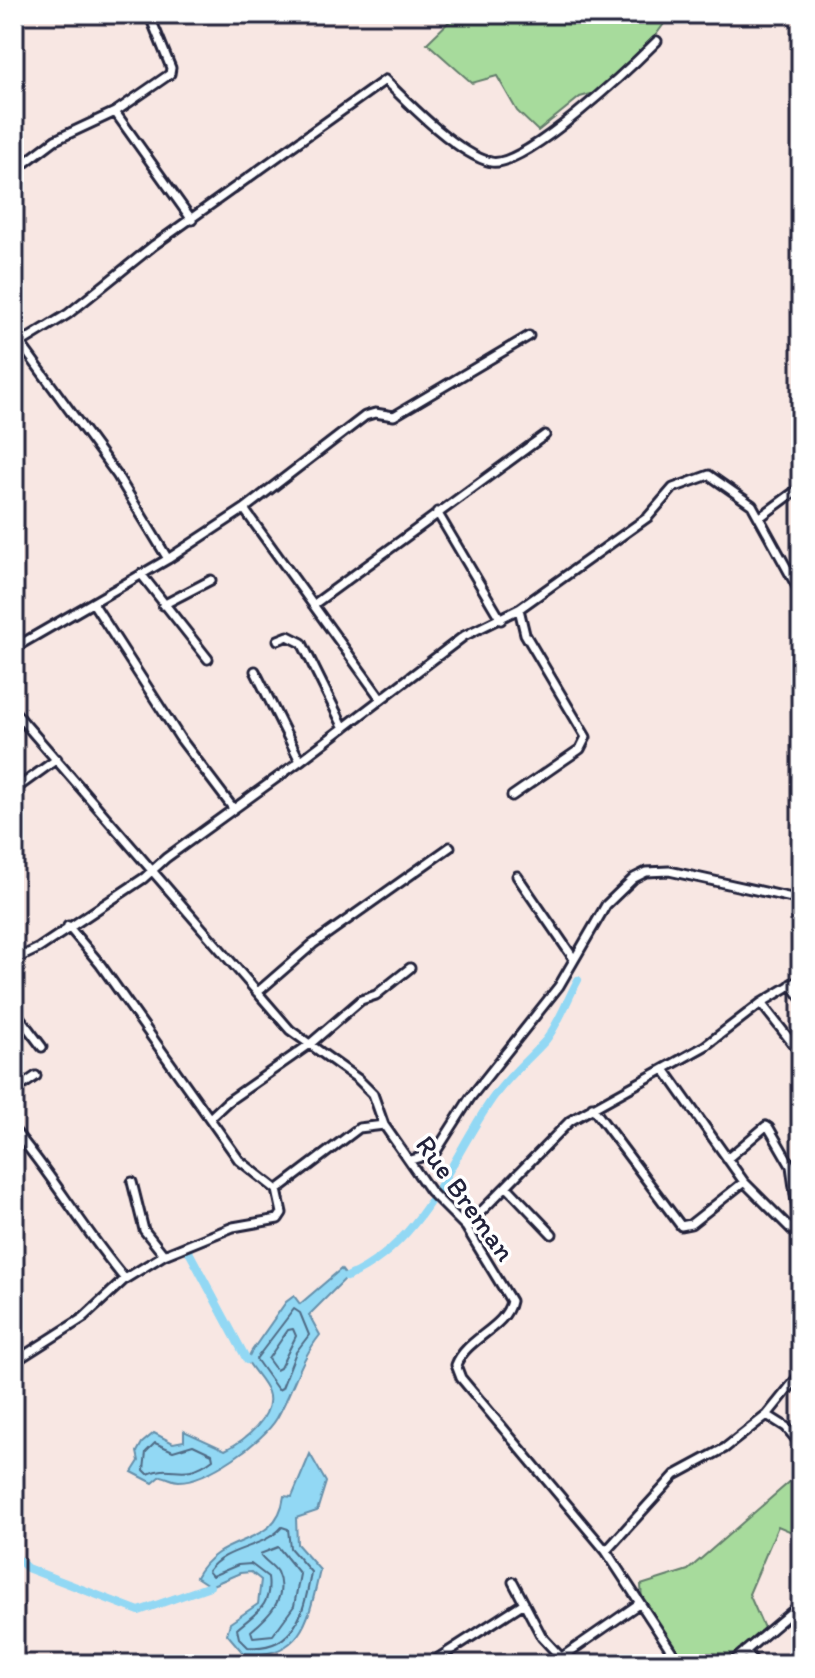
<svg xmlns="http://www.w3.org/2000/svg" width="815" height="1678" viewBox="0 0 815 1678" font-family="Itim,sans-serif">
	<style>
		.green { fill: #a7db9c; stroke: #647e6c; stroke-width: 2 }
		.water { fill: #92d8f4; stroke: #658faa; stroke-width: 2 }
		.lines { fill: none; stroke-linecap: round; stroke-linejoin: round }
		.shore { stroke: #4f6b85; stroke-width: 2 }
		.canal { stroke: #92d8f4; stroke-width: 8 }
		.street-casing { stroke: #22223b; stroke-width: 13 }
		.street { stroke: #fff; stroke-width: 7 }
		.labels { text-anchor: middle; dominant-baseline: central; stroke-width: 7; stroke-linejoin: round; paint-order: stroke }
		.street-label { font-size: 28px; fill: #22223b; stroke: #fff }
	</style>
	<rect width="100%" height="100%" fill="#f8e7e3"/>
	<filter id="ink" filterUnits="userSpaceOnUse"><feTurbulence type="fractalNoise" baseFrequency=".0125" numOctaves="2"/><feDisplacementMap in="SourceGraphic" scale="16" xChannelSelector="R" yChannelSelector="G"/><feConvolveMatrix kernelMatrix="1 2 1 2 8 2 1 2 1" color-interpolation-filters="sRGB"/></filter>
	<g filter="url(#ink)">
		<path class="green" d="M457 14H671L640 57 602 91 580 97 538 131 517 111 497 76 472 83 427 43Z
			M801 1472V1536L778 1526 749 1594 764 1628 723 1664H682L642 1601 641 1585 688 1570Z"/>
		<path class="water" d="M341 1269 347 1277 309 1315 320 1335C300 1360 293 1390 277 1418 263 1442 207 1481 179 1481 172 1481 168 1477 161 1476L153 1483 132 1472 139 1461 137 1452 142 1443 154 1433 173 1443 184 1441V1431L225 1450C244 1441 276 1416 268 1392 264 1381 253 1371 247 1360L251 1352 286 1302 294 1296 300 1304Z
			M310 1454 326 1482 317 1511 296 1518 297 1544 320 1570C309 1618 303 1659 244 1654L227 1634 230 1623 258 1604 261 1580 251 1572 240 1573 210 1586 196 1577C221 1530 277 1550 284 1496L292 1497Z"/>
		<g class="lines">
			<path class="shore" d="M294 1309 300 1313 309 1335 296 1352 282 1388 278 1390 256 1359Z
				M293 1329 296 1336 280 1368 276 1370 268 1359 288 1330Z
				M155 1443 173 1451 193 1445 212 1454 213 1459C183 1482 173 1462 148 1474L144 1470 146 1452Z
				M282 1527 288 1529 290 1548 311 1572C305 1611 295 1651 248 1647L239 1638 237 1629C256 1612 272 1607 268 1577L251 1564 238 1565 212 1576 208 1571C226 1546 263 1549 282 1527Z
				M278 1547 300 1574 294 1606 273 1635 253 1637 251 1631C268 1617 289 1598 277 1572 273 1565 264 1561 260 1554Z"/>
			<path class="canal" d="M188 1250 247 1360
				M347 1277C424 1243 448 1163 492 1099 508 1076 528 1060 546 1040 559 1023 568 998 578 980
				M14 1555 27 1568 139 1611 210 1586"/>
			<defs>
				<path id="street" d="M115 112 192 220
					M14 171 55 140 115 112 170 74 171 68 149 14
					M21 344 117 475 168 559
					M14 347 68 314 154 245 385 80C409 104 459 155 491 162 524 169 632 66 657 41
					M244 509 381 699
					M437 512 501 620
					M759 518 801 487
					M141 574 208 659
					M93 603 180 738 233 808
					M163 605 211 580
					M313 605 545 435
					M278 640 288 636 302 643 344 728
					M14 648 168 559 244 509 365 416 375 413 394 416 529 336
					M255 671 300 761
					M14 711 290 1030 358 1079 373 1094 384 1125 430 1191 466 1227 511 1301C506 1328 466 1338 456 1365L461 1378 606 1551 680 1664
					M14 790 57 759
					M512 796 580 749 586 737 525 634 519 609
					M517 876 574 959
					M68 926 100 964 239 1160 277 1190
					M14 960 39 948 144 878 166 858 300 761 464 636 519 609 648 517 673 488 709 475 752 505 801 594
					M791 984 801 997
					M259 991 313 944 450 847
					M761 1003 801 1054
					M14 1010 42 1047
					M664 1069 744 1182 801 1239
					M14 1091 36 1076
					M592 1107 681 1226 691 1224 744 1182
					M211 1117 227 1102 310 1044 361 1000 376 995 410 968
					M14 1130C54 1177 84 1231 125 1279
					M727 1159 766 1126 769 1128 791 1166 800 1231
					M411 1160 435 1153 470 1098 559 986 606 905 634 878 646 872 669 871 801 900
					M132 1182 144 1230 164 1255
					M507 1187 552 1234
					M466 1227 570 1121 705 1046 761 1003 801 979
					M14 1362 83 1318 125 1279 164 1255 233 1227 278 1219 282 1213 277 1190 359 1128 384 1125
					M767 1415 786 1427 801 1445
					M606 1551 675 1475 725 1448 767 1415 801 1373
					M513 1582 542 1637 567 1664
					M745 1651 756 1664
					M429 1664 524 1603
					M552 1664 640 1603
					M730 1664 801 1604"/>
			</defs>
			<use href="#street" class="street-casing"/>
			<use href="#street" class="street"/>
		</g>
	</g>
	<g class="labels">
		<g class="street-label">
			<text transform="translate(466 1198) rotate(54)">Rue Breman</text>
		</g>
	</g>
	<rect width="815" height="1678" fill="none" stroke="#fff" stroke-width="48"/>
	<rect x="24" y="24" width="767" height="1630" fill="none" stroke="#22223b" stroke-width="3" filter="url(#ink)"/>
</svg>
